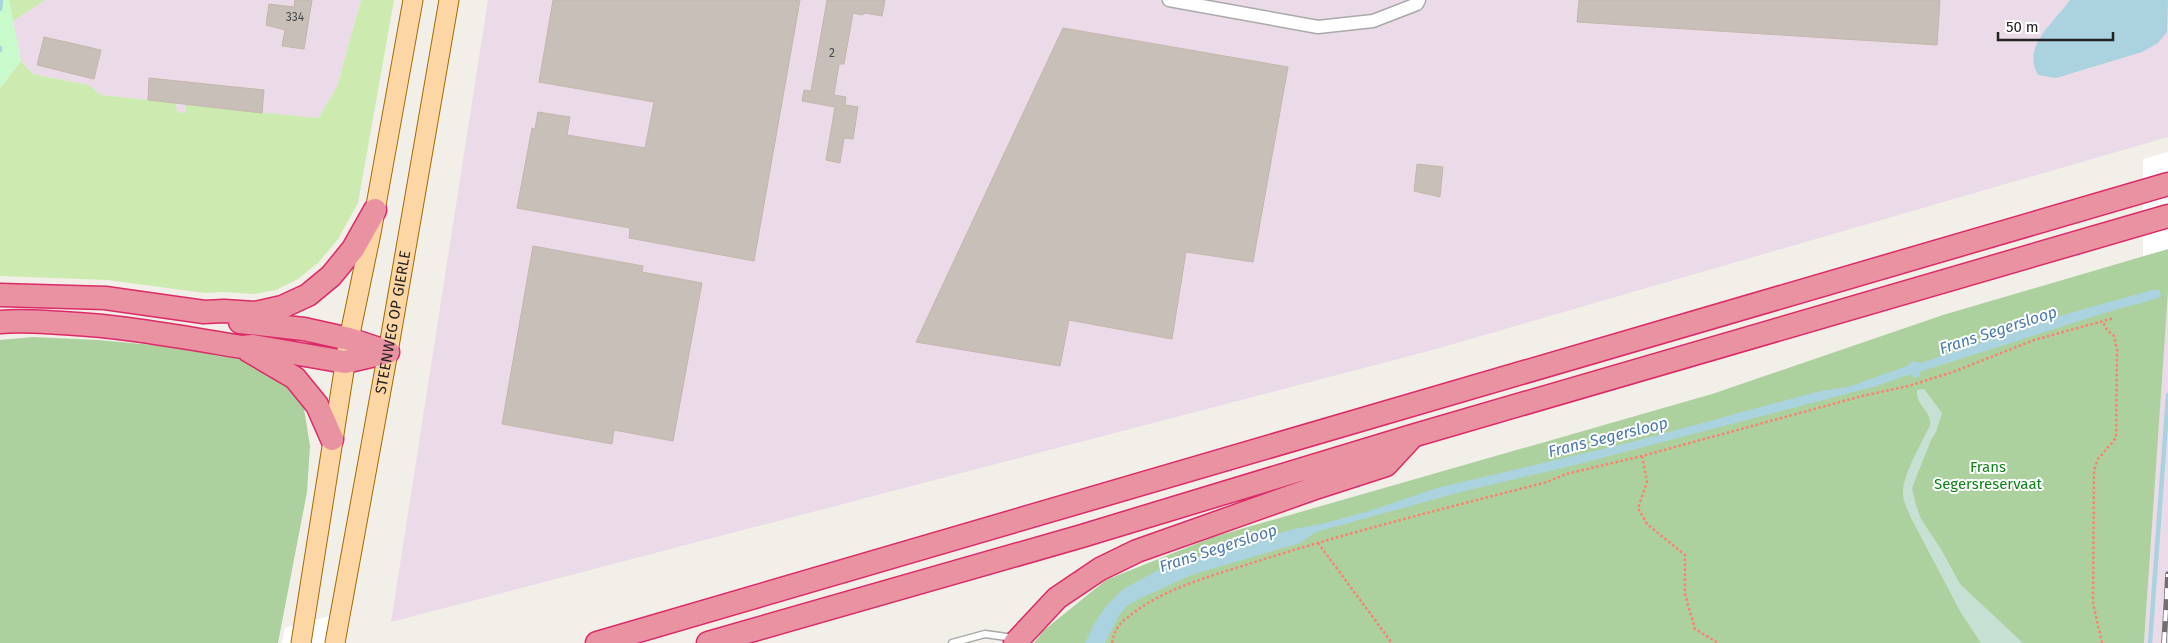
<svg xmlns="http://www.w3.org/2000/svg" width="2168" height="643" viewBox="0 0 2168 643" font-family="'Fira Sans',sans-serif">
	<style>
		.industrial { fill: #ebdbe8 }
		.grass { fill: #cdebb0 }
		.forest { fill: #add19e }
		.wetland { fill: #c6e0d4 }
		.park { fill: #c8facc }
		.water { fill: #aad3df }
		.pier { fill: #fff }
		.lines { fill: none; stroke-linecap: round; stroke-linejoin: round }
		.stream { stroke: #aad3df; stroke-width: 4.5 }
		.building { fill: #c7bfb8; stroke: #c4b6ab }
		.lane-casing { stroke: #a9a9a9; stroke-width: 9 }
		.street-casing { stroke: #a9a9a9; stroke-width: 15 }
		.primary-casing { stroke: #a06b00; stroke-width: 21 }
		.highway-casing { stroke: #dc2a67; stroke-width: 25 }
		.path { stroke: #fa8072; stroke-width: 2.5; stroke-dasharray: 2.5 2.5; stroke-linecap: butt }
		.lane { stroke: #fff; stroke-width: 6 }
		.street { stroke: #fff; stroke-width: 12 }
		.primary { stroke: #fcd6a4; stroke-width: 19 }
		.highway { stroke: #e892a2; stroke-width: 22 }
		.rail-casing { stroke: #707070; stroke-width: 5.5 }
		.rail { stroke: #fff; stroke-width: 4; stroke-dasharray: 11; stroke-linecap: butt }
		.labels { text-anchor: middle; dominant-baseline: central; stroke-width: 4; stroke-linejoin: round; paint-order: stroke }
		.number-label { font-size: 12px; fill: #4b4948 }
		.street-label { font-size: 15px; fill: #222; stroke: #fff }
		.park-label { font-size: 15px; fill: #0c8416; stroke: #fff }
		.water-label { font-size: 16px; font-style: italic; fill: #4a7aab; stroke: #fff }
	</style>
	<rect width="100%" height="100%" fill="#f2efe9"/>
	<path class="industrial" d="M45 0H361L337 87 318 118 187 106 186 113 176 112V103L101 95 89 85 33 74 21 61 13 21Z
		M488 0H2168V137L1429 351 391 622Z
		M2168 291V643H2144L2167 298Z"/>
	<path class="grass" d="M9 0H45L13 21Z
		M361 0H394L358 203 338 239 318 263 298 279 276 290 254 294 223 292 205 293 107 280 0 276V88L21 61 33 74 89 85 101 95 176 103 177 112 186 113V105L318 118 337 87Z"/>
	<path class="forest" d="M2168 249V291L2144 643H1034L1043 631 1106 580 1213 537 1712 394 1943 315Z
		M33 337 98 340 230 352 270 367 303 402 310 446 307 492 278 643H0V340Z"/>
	<path class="wetland" d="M1924 389 1942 413 1936 432 1931 440 1912 488 1916 505 1921 519 1941 549 1960 584 2023 643H1981L1961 613 1911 518C1908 511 1904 503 1903 495 1902 475 1922 443 1930 425 1932 411 1915 405 1917 390Z"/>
	<path class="park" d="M0 0H9L21 61 0 88Z"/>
	<path class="water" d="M2070 0H2168L2167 32 2158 43 2142 52 2056 78 2038 75C2021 46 2055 22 2070 0Z
		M2152 290H2159L2161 296 2159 298 2114 310 1919 372 1920 376 1914 378 1911 374 1873 387 1575 465 1461 492 1316 532 1300 543 1191 575 1139 599 1127 606 1119 615 1105 643H1085L1094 624 1107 605 1122 590 1156 571 1182 562 1294 529 1321 524 1369 511 1437 488 1636 441 1820 391 1848 387 1907 366 1913 361 1921 363 2059 316Z"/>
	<path class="pier" d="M2168 152V249L2143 256V159Z
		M352 610 346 643H282L285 628Z"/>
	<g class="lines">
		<path class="stream" d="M0 9 1 0
			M0 48V50
			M2150 643 2168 395"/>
	</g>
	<path class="building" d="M295 0H312L304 49 282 46 285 30 266 25 269 4 294 7Z
		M553 0H800L754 261 629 238 630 228 517 208 532 128 535 129 538 112 570 117 567 135 645 148 654 102 539 82Z
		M827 0H885L882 16 865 13 862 15 853 13 844 64H839L834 95 846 97 845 105 858 107 853 139 844 138 840 163 826 160 835 107 802 101 804 90 811 91Z
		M1579 0H1940L1937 45 1577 22Z
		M1063 28 1288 67 1253 262 1186 252 1172 339 1069 320 1060 366 916 342Z
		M44 37 101 50 94 79 37 65Z
		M149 78 264 90 262 113 148 100Z
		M1417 164 1443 167 1440 197 1414 191Z
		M533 246 643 266 642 272 702 283 673 441 614 430 612 444 502 424Z"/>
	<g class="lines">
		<defs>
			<path id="lane" d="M952 643 985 634 1014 638"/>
			<path id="street" d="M1169 0 1318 27 1373 21 1417 4 1419 0"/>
			<g id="primary">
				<path d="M301 643 349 339 371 233 413 0"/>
				<path id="s1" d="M335 643 388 352 449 0"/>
			</g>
			<path id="highway" d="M0 295 105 298 204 312 224 311 255 313 282 307 308 295 331 276 353 249 375 210
				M0 322C21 320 41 322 62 323 123 326 182 337 242 347L253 346 345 362 388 352
				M240 322 304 329 349 339 388 352
				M249 351 295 378 317 405 332 439
				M597 643 2168 184
				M708 643 1082 536 1412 436 2168 216
				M1015 643 1057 598 1100 569 1137 551 1318 487 1386 465 1412 437"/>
		</defs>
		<use href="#lane" class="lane-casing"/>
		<use href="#street" class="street-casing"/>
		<use href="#primary" class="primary-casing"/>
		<use href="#highway" class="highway-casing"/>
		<path class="path" d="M1642 456 1647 482 1638 508 1647 524 1685 555V594L1695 629 1718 643
			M1318 543 1392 643
			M1112 643C1114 632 1118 624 1127 618 1162 588 1215 575 1258 561 1353 531 1450 507 1547 482L1566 474 1642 456 1862 396 1908 386 1953 372 2034 340 2114 318
			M2102 643 2093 603 2094 470 2098 459 2116 438 2117 350 2114 336 2107 330 2103 322"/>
		<use href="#lane" class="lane"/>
		<use href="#street" class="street"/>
		<use href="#primary" class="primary"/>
		<use href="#highway" class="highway"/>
		<defs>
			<path id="rail" d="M2164 643 2168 574"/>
		</defs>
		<use href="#rail" class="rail-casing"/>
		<use href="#rail" class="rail"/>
	</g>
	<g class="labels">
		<g class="number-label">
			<text x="295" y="17">334</text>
			<text x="832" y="53">2</text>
		</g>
		<g class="street-label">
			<text stroke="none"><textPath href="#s1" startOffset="326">STEENWEG OP GIERLE</textPath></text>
		</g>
		<g class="park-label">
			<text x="1988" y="467">Frans<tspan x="1988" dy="17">Segersreservaat</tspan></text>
		</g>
		<g class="water-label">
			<text transform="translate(1998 330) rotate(-18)">Frans Segersloop</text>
			<text transform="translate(1608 437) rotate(-14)">Frans Segersloop</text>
			<text transform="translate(1218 548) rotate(-18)">Frans Segersloop</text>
		</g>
	</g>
	<path d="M1998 32v8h115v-8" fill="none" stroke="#222222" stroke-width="2.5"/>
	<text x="2006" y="32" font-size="15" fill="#222222" stroke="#ffffff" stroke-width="4" paint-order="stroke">50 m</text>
</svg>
